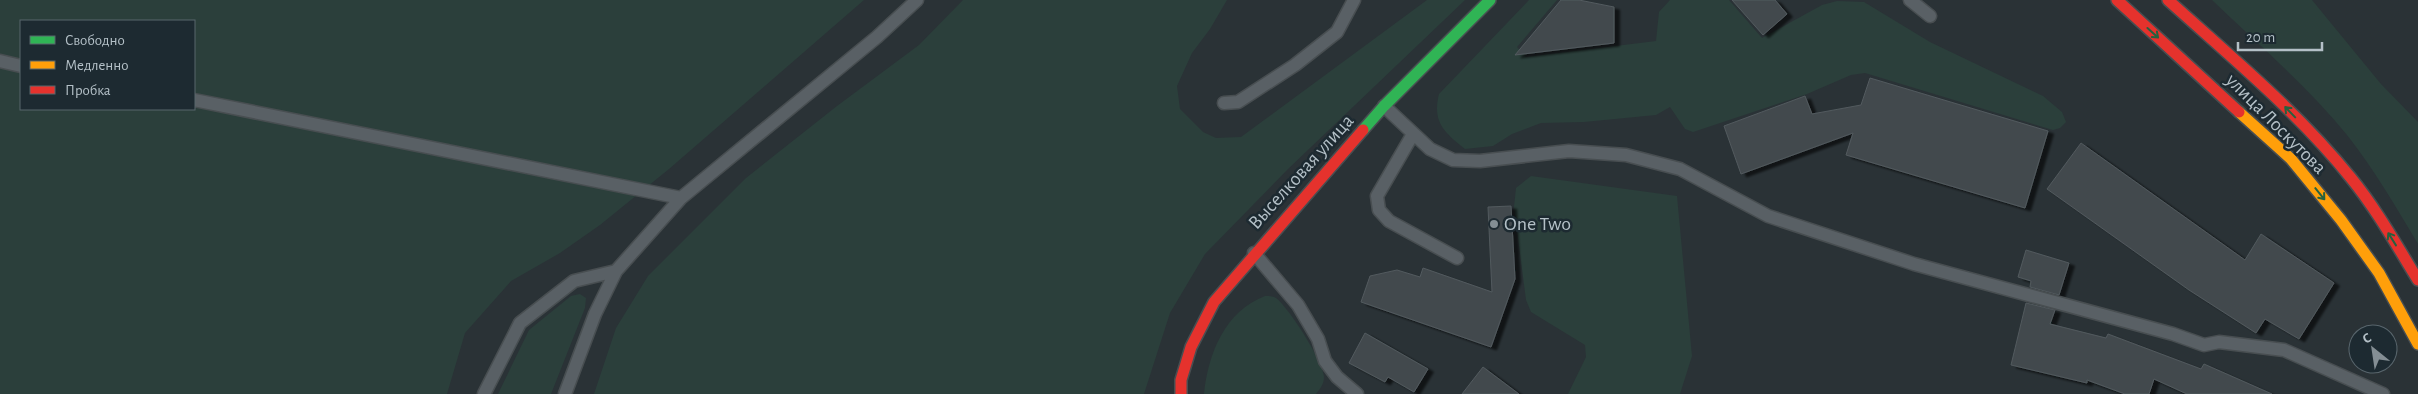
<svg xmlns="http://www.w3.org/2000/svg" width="2418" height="394" viewBox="0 0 2418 394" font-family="'Alegreya Sans',sans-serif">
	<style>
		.green { fill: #2b3f3b; fill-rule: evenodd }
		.building { fill: #434a4e; stroke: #525a5e; filter: url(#shadow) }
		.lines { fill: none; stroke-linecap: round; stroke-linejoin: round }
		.lane-casing { stroke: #484e51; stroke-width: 15 }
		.fast-casing { stroke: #484e51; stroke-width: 14 }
		.slow-casing { stroke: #484e51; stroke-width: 14 }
		.jam-casing { stroke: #484e51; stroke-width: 14 }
		.lane { stroke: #596065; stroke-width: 12 }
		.fast { stroke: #30b455; stroke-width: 11 }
		.slow { stroke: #ff9f0a; stroke-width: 11 }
		.jam { stroke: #e5322d; stroke-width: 11 }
		.oneway { stroke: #25613f }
		.poi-dot { fill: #848e94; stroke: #1d2a31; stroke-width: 2 }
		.labels { text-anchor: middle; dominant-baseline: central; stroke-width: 5; stroke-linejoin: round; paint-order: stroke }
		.street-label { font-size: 20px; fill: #b4c0c7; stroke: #1d2a31 }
		.poi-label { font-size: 20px; fill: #b4c0c7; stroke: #1d2a31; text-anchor: start }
	</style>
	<defs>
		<filter id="shadow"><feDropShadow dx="5.5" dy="3" stdDeviation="1" flood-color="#0009"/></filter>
	</defs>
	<rect width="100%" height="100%" fill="#2a3236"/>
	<path class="green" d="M0 0H864L669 169 600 225 560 253 511 281 465 333 447 394H0ZM21 21H194V109H21Z
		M963 0H1227L1210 29 1192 53 1177 86 1180 109 1203 132 1216 138 1241 137 1427 0H1465L1288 169 1205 254 1170 313 1144 394H594L616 328 648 276 746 178 837 106 919 45Z
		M1529 0H1557L1517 47 1526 57 1656 41 1659 12 1670 0H1729L1762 38 1822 5 1837 1 1864 2 1930 42 2043 96 2062 112 2066 122 2060 128 2053 130 1865 73 1851 75 1807 94 1693 132 1685 129 1670 107 1656 115 1584 122 1541 123 1512 134 1493 146 1465 149C1444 132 1432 122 1439 94Z
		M2212 0H2312L2381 84 2418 122V244C2396 207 2374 169 2347 135 2307 86 2258 44 2212 0Z
		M1531 176 1677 196 1692 356 1680 394H1568L1586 357 1585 345 1531 312 1526 300 1514 207 1516 188Z
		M580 294 586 298 585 308 551 394H498L529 330 571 296Z
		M1265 296C1269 296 1273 296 1276 298 1289 308 1323 361 1324 377 1324 384 1320 389 1316 394H1204C1208 354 1225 311 1265 296Z"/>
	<path class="building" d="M1561 0H1579L1614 7V43L1515 55Z
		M1732 0H1775L1787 14 1763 35Z
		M1870 78 2048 131 2025 208 1846 155 1853 133 1741 174 1724 126 1805 96 1812 114 1861 105Z
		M2081 143 2245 260 2261 234 2334 283 2299 339 2265 319 2256 333 2189 290 2047 189Z
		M1511 206 1515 279 1491 347 1361 302 1370 276 1397 270 1420 277 1423 268 1492 292 1488 207Z
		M2026 250 2069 263 2059 295 2030 287 2031 281 2018 277Z
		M2026 303 2055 310 2050 324 2106 338 2108 334 2201 369 2204 364 2272 394H2187L2154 379 2149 394H2125L2087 380V383L2011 365Z
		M1365 333 1428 369 1414 392 1388 377 1385 382 1349 363Z
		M1483 367 1519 394H1462Z"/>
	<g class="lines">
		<defs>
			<path id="lane" d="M1910 0 1930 16
				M0 61 21 66
				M194 100 681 198
				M1224 103 1238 102 1295 65 1337 32 1354 0
				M1384 106 1430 149 1453 160 1480 161 1569 151 1626 155 1680 169 1768 216 1914 264 2173 334 2204 345 2219 342 2284 350 2383 394
				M1413 134 1377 196 1379 210 1389 221 1457 258
				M1254 253 1298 305 1318 339 1325 361 1337 377 1357 394
				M484 394 520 323 574 281 616 271
				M565 394 595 314 616 271 681 198 877 37 917 0"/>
			<path id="fast" d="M1363 130 1384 106 1490 0"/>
			<path id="slow" d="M2239 112 2291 159 2341 220 2379 273 2418 344"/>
			<path id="jam" d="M2117 0 2239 112
				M2168 0C2231 57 2298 112 2351 178 2377 210 2397 246 2418 280
				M1181 394V380L1191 347 1214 302 1363 130"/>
		</defs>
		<use href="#lane" class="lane-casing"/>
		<use href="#fast" class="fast-casing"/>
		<use href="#slow" class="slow-casing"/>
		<use href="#jam" class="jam-casing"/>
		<use href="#lane" class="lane"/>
		<use href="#fast" class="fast"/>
		<use href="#slow" class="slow"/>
		<use href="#jam" class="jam"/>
	</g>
	<defs><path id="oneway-shaft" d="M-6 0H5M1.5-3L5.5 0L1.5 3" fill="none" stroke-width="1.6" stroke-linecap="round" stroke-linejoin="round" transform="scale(1.25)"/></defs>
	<g class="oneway">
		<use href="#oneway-shaft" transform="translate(2153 33) rotate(42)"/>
		<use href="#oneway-shaft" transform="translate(2290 112) rotate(-134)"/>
		<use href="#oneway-shaft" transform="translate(2320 194) rotate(51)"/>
		<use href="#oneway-shaft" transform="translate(2392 239) rotate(-122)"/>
	</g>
	<circle class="poi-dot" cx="1494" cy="224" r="5"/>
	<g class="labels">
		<g class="street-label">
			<text transform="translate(2276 124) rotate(45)">улица Лоскутова</text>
			<text transform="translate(1301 172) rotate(-48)">Выселковая улица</text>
		</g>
		<g class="poi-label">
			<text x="1504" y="224">One Two</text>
		</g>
	</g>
	<rect x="20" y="20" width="175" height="90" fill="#1d2a31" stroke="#59666d"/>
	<rect x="30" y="36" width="25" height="8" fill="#30b455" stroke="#59666d"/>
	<text x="65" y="45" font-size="15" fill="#b4c0c7">Свободно</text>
	<rect x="30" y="61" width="25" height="8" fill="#ff9f0a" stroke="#59666d"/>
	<text x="65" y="70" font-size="15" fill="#b4c0c7">Медленно</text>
	<rect x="30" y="86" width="25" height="8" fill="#e5322d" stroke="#59666d"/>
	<text x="65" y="95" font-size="15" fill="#b4c0c7">Пробка</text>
	<g transform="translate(2373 349) rotate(330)"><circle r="24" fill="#1d2a31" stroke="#59666d"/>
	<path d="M0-4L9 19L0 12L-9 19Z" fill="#848e94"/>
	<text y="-8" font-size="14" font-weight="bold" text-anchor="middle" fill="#b4c0c7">С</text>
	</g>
	<path d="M2238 42v8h84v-8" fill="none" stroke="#b4c0c7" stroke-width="2.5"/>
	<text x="2246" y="42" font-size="15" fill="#b4c0c7" stroke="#1d2a31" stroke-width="4" paint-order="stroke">20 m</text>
</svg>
